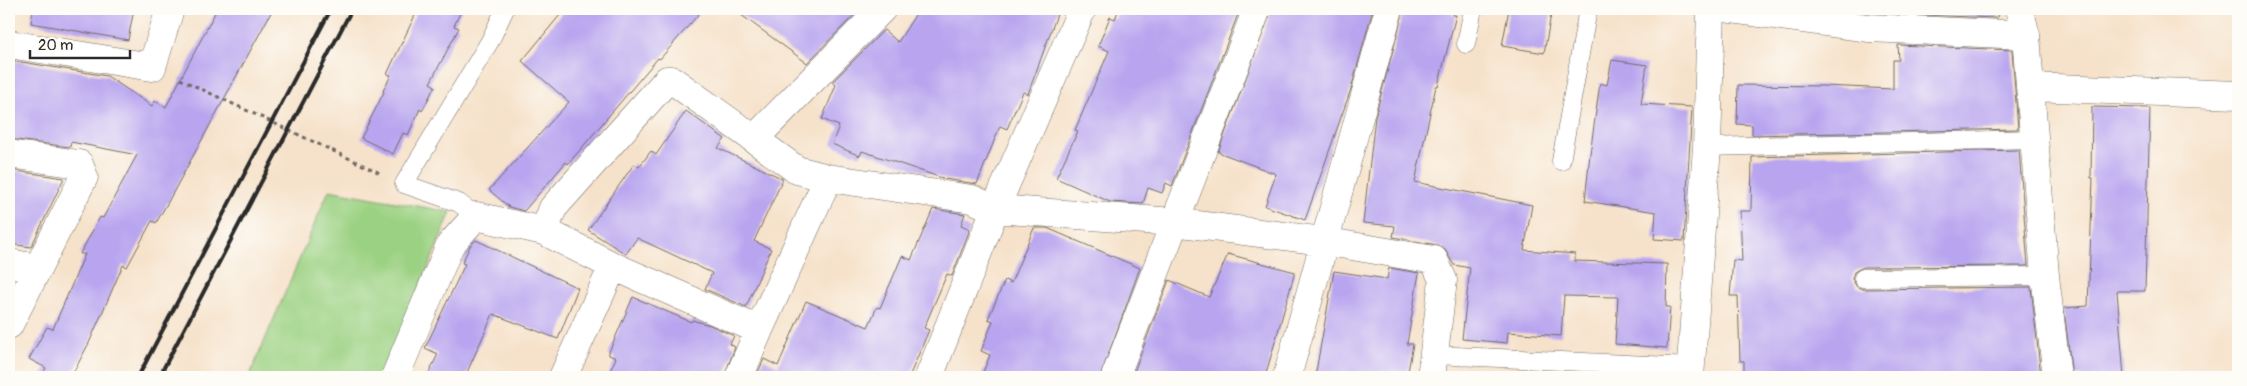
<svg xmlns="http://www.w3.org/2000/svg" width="2247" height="386" viewBox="0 0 2247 386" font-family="Pangolin,sans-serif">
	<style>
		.green { fill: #9bd182; stroke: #637e56 }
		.building { fill: #b8a4ef }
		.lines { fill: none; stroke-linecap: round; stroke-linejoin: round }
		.service-casing { stroke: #726b63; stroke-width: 19 }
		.minor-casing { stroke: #726b63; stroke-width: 29 }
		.path { stroke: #726b63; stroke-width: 3; stroke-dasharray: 4 4; stroke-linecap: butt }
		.service { stroke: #fff; stroke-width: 18 }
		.minor { stroke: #fff; stroke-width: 28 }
		.rail { stroke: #2b2b2b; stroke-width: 4 }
	</style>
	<rect width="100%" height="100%" fill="#fdfcf7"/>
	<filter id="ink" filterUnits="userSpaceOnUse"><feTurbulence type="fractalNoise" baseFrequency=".02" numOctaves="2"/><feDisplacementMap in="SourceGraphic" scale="10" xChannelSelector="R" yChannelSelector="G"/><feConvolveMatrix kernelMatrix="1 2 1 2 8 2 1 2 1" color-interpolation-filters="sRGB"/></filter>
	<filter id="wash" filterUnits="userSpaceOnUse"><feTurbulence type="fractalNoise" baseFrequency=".0096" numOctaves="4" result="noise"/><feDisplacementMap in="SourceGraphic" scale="20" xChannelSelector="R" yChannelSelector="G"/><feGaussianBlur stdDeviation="1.12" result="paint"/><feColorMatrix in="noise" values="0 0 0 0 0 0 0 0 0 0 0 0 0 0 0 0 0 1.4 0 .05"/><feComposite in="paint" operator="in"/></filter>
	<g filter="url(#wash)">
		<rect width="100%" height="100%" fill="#f6e2ca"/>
		<path class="green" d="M329 190 451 212 383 377H249Z"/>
		<g id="blocks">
			<path class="building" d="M33 9H134L128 40 31 23Z
				M217 9H273L168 202 156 223 152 221 127 267 123 265 89 343 71 377H41L46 368 29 359 47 327 53 329 85 254H80L100 217 103 218 137 155 71 142 70 147 9 139V60L107 76 152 106 155 101 166 107Z
				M418 9H462L454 26 459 28 430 83 435 86 422 111 420 109 408 135 403 133 393 154 361 138 384 92 383 91 391 75 387 74Z
				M565 9H703L660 59 658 58 568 164 566 162 524 211 509 207 489 190 569 102 522 61Z
				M733 9H860L807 63Z
				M919 9H1059L1028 94 1023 92 1007 129 1000 126 977 184 945 179 862 151 860 156 832 144 839 126 822 119 836 85 832 82 884 30 898 42Z
				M1119 9H1240L1172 186 1166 183 1162 193 1148 188 1143 204 1110 202 1056 178 1078 131 1075 130 1109 51 1098 46 1110 17 1115 19Z
				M1272 9H1373L1351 89 1305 220 1265 206 1276 174 1218 152Z
				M1404 9H1453L1452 15H1456L1438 86H1436L1415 182 1532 205 1524 250 1575 254V261L1667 264 1666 307H1670L1667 348 1615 344 1618 297 1564 296 1561 336 1508 332 1507 343 1462 339 1470 268 1454 265 1444 248 1437 245 1393 237 1395 226 1363 223 1375 117Z
				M1509 9H1552L1544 53 1502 46Z
				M1897 9H1998L1997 18 1897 14Z
				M1898 45 2012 50 2018 129 1752 135V125L1737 124 1738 85 1824 86 1893 89V60H1899Z
				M1612 60 1647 65 1641 104 1692 107 1684 241 1654 239 1656 212 1585 201 1590 154 1600 83 1607 85Z
				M2092 107 2150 108 2145 291H2117L2124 377H2072L2064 308 2088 306 2093 178H2091Z
				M686 111 725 139 718 148 783 179 754 241 771 249 746 307 705 289 712 273 637 238 626 254 588 230 634 164 639 167 651 151 656 155Z
				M2019 150 2028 266 1863 267 1854 272 1852 279 1857 287 1863 289 2031 287 2041 377H1744V361H1740L1738 296H1730L1733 260 1742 261 1740 211H1751L1752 157Z
				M9 170 64 178 31 247 9 244Z
				M933 209 965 214 961 225 970 229 952 276 947 274 924 328 929 330 909 377H756L764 359 778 366 806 301 868 327 877 307 880 308 902 256 911 260Z
				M1034 228H1047L1140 268 1100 377H981L990 355 981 351 993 321 988 319 1005 280 1011 283Z
				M476 240 578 288 558 339 493 314 465 377H427L438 354 425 348 465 264 462 263 470 246Z
				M1228 254 1295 272 1265 377H1132L1169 280 1209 297Z
				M1389 268 1419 273 1407 344H1413L1407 377H1315L1334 271 1387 279Z
				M633 297 691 322 692 320 710 325 734 336 730 344 735 347 724 377H607L616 358 609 355V352Z"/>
		</g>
	</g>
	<g filter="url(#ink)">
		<use href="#blocks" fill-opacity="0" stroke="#726b63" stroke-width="1"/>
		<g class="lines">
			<defs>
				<path id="service" d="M1466 44 1473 9
					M1707 147 2034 139
					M1561 161 1588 9
					M476 216 459 203 404 184 490 41 505 9
					M1863 278 2045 276
					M1434 355 1692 367"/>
				<path id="minor" d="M1730 9 1868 28 2026 35
					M2019 9 2026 35 2045 276 2057 377
					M9 44 152 67 170 9
					M667 80H672L797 170 828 178 759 330 613 266 544 231 553 208Z
					M2030 87 2238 95
					M755 138 882 9
					M9 154 79 164 84 177 9 325
					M828 178 972 199 995 209 1174 222 1323 241 1434 260 1443 280 1431 377
					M9 263 38 268
					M395 377 450 245 476 216 544 231
					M563 377 613 266
					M739 377 759 330
					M929 377 995 209 1082 9
					M1115 377 1257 9
					M1287 377 1389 9
					M1690 377 1707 147 1711 9"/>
			</defs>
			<use href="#service" class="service-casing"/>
			<use href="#minor" class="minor-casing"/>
			<path class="path" d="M180 79 380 173"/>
			<use href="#service" class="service"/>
			<use href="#minor" class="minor"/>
			<path class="rail" d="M138 377 331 9
				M159 377 352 9"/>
		</g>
	</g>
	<rect width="2247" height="386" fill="none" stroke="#fdfcf7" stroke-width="30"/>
	<path d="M30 50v8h100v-8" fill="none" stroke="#2b2b2b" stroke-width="2.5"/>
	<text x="38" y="50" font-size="15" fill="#2b2b2b" stroke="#fdfcf7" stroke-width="4" paint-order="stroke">20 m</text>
</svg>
